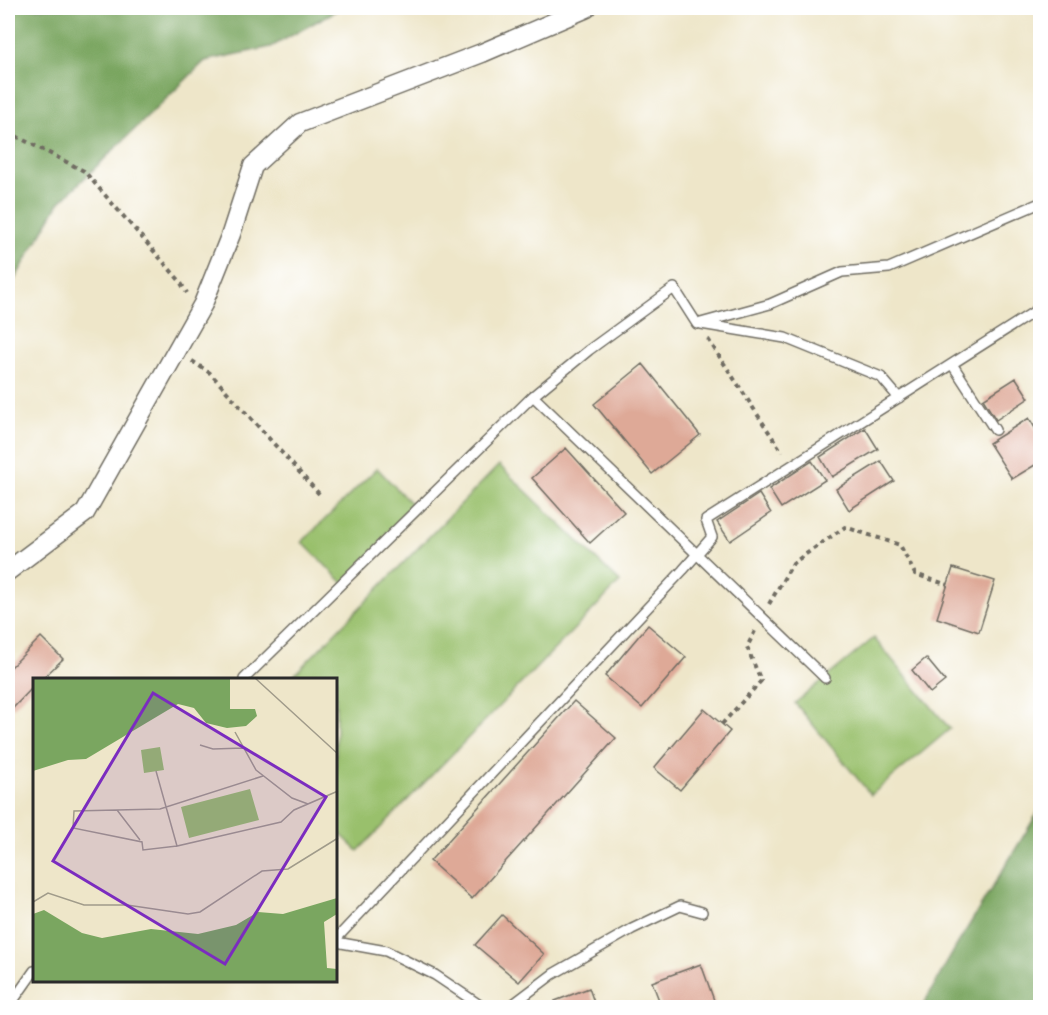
<svg xmlns="http://www.w3.org/2000/svg" width="1048" height="1015" viewBox="0 0 1048 1015" font-family="Dekko,sans-serif">
	<style>
		.green { fill: #99c06c; stroke: #62764c; stroke-width: 1.5 }
		.forest { fill: #7aa660; stroke: #526846; stroke-width: 1.5 }
		.building { fill: #dea997 }
		.lines { fill: none; stroke-linecap: round; stroke-linejoin: round }
		.service-casing { stroke: #6f6c62; stroke-width: 12 }
		.minor-casing { stroke: #6f6c62; stroke-width: 21 }
		.path { stroke: #6f6c62; stroke-width: 4; stroke-dasharray: 4.5 4.5; stroke-linecap: butt }
		.service { stroke: #fff; stroke-width: 9 }
		.minor { stroke: #fff; stroke-width: 18 }
		.inset-road { fill: none; stroke: #a09b8a; stroke-width: 1.5 }
		.view { fill: #7b2cbf; fill-opacity: 0.15; stroke: #7b2cbf; stroke-width: 3 }
		.inset-edge { fill: none; stroke: #2b2b2b; stroke-width: 3 }
	</style>
	<rect width="100%" height="100%" fill="#fff"/>
	<filter id="ink" filterUnits="userSpaceOnUse"><feTurbulence type="fractalNoise" baseFrequency=".0167" numOctaves="2"/><feDisplacementMap in="SourceGraphic" scale="12" xChannelSelector="R" yChannelSelector="G"/><feConvolveMatrix kernelMatrix="1 2 1 2 8 2 1 2 1" color-interpolation-filters="sRGB"/></filter>
	<filter id="wash" filterUnits="userSpaceOnUse"><feTurbulence type="fractalNoise" baseFrequency=".008" numOctaves="4" result="noise"/><feDisplacementMap in="SourceGraphic" scale="24" xChannelSelector="R" yChannelSelector="G"/><feGaussianBlur stdDeviation="1.35" result="paint"/><feColorMatrix in="noise" values="0 0 0 0 0 0 0 0 0 0 0 0 0 0 0 0 0 1.4 0 .05"/><feComposite in="paint" operator="in"/></filter>
	<g filter="url(#wash)">
		<rect width="100%" height="100%" fill="#eee6c9"/>
		<path class="green" d="M499 465 620 582 358 851 336 830V679H290Z
			M377 468 417 510 343 583 302 542Z
			M874 638 950 729 871 795 795 703Z"/>
		<path class="forest" d="M8 8H341L271 47 205 61 59 203 8 291Z
			M1040 809V1007H922L957 945Z"/>
		<g id="blocks">
			<path class="building" d="M643 364 700 435 652 474 594 404Z
				M1016 378 1029 398 996 420 983 399Z
				M1029 418 1040 436V462L1012 479 989 443Z
				M865 428 878 449 832 477 820 457Z
				M566 448 624 512 590 543 532 478Z
				M812 461 825 480 781 508 769 489Z
				M881 461 894 481 849 510 836 489Z
				M759 494 771 513 730 541 717 522Z
				M953 568 995 581 979 632 937 618Z
				M648 625 686 657 642 708 605 676Z
				M41 637 63 659 42 679H34V686L13 708 8 702V670Z
				M926 658 945 681 930 693 912 670Z
				M574 701 616 738 472 899 430 861Z
				M704 709 730 731 680 790 654 768Z
				M502 915 544 954 519 982 475 945Z
				M701 964 715 1003 701 1008H662L652 982Z
				M589 988 596 1008H558L555 1001Z"/>
		</g>
	</g>
	<g filter="url(#ink)">
		<use href="#blocks" fill-opacity="0" stroke="#6f6c62" stroke-width="1.5"/>
		<g class="lines">
			<defs>
				<path id="service" d="M701 324 785 338 881 377 899 398
					M952 364 995 430
					M533 396 589 350 674 288 697 324 770 304 842 272 889 268 1040 203
					M244 679 533 396 825 678
					M336 939 683 570 712 537 706 520 1040 308
					M336 942 386 951 435 975 484 1008
					M8 1008 34 971
					M508 1008 553 974 632 929 680 906 702 912"/>
				<path id="minor" d="M8 571 85 513 203 304 231 234 253 166 300 123 482 53 587 8"/>
			</defs>
			<use href="#service" class="service-casing"/>
			<use href="#minor" class="minor-casing"/>
			<path class="path" d="M8 132 84 171 179 280 187 293
				M708 339 782 452
				M192 361 210 373 320 495
				M769 604 793 563 845 527 900 545 915 574 948 585
				M722 724 761 681 747 647 756 629"/>
			<use href="#service" class="service"/>
			<use href="#minor" class="minor"/>
		</g>
	</g>
	<g transform="translate(33 678)">
		<rect width="304" height="304" fill="#eee6c9"/>
		<path d="M127 69 131 92 111 95 108 72ZM217 111 226 142 156 160 148 129Z" fill="#99c06c"/>
		<path d="M0 0H197V31H222L224 38 213 48 194 50 173 45 161 30 145 26 53 81 35 82 0 93ZM304 220V236L291 244 294 290 304 291V304H0V236L11 232 49 255 69 260 118 251 165 256 203 247 225 234 250 236Z" fill="#7aa660"/>
		<path class="inset-road" d="M222 0 305 76M202 54 223 92 259 120 275 126M167 67 180 71 211 70M123 93 144 168 248 144 261 132 305 113M84 132 107 162M144 168 110 172 109 164 40 150 41 133 127 131 230 98M0 224 15 215 51 227H94L155 236 167 234 229 193 255 191 305 160"/>
		<path class="view" d="M120 15 293 119 192 286 20 183Z"/>
		<rect width="304" height="304" class="inset-edge"/>
	</g>
	<rect width="1048" height="1015" fill="none" stroke="#fff" stroke-width="30"/>
</svg>
